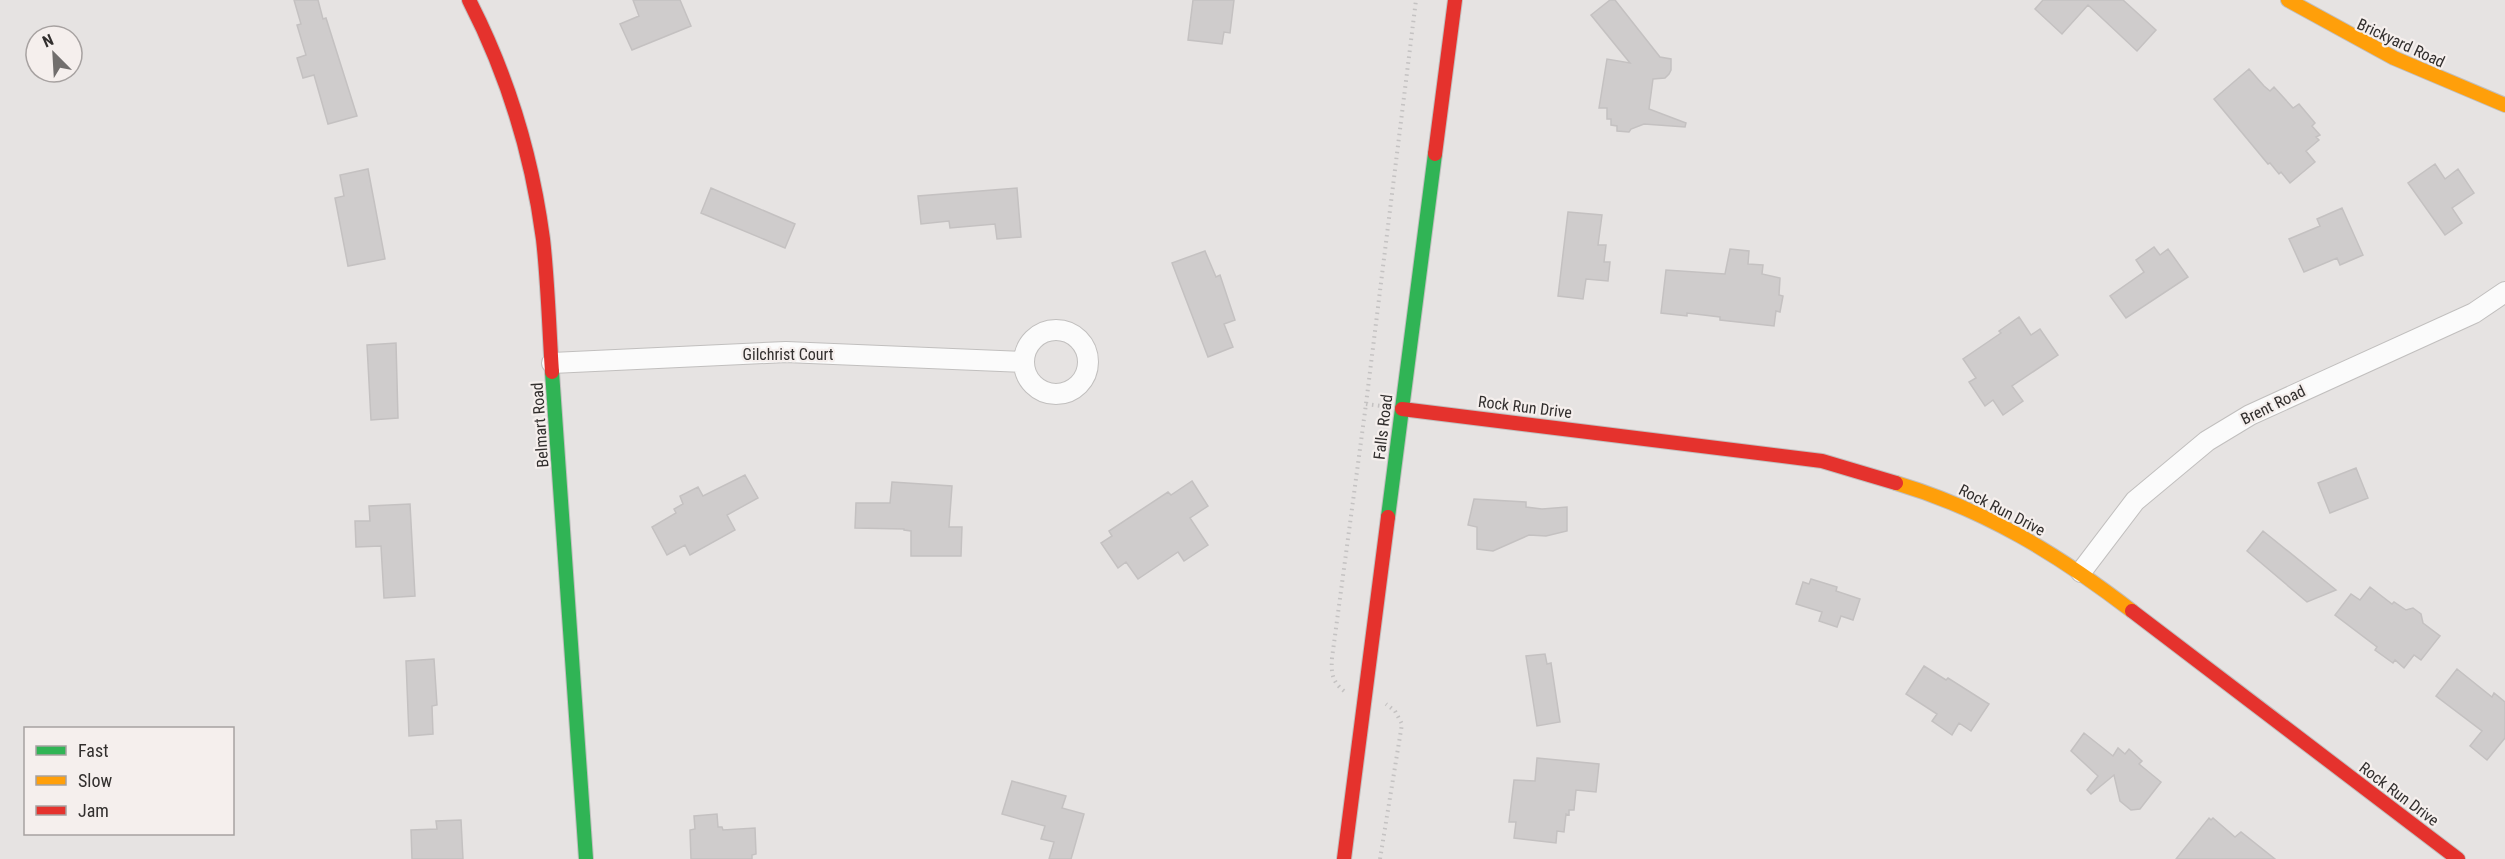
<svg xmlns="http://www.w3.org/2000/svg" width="2505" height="859" viewBox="0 0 2505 859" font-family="'Roboto Condensed',sans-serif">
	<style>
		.building { fill: #cfcccc; stroke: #c4c1c1; stroke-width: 1.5 }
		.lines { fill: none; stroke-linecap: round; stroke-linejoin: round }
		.street-casing { stroke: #c1bfbe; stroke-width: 22 }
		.fast-casing { stroke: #c1bfbe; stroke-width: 16 }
		.slow-casing { stroke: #c1bfbe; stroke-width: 16 }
		.jam-casing { stroke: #c1bfbe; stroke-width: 16 }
		.path { stroke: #c4c2c2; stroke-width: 4; stroke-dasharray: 1.5 4.5; stroke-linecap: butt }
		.street { stroke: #fbfbfb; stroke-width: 20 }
		.fast { stroke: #30b455; stroke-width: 14 }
		.slow { stroke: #ff9f0a; stroke-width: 14 }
		.jam { stroke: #e5322d; stroke-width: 14 }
		.labels { text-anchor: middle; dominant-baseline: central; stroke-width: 4.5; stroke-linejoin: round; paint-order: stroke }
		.street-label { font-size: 16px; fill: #322f2e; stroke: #f5efed }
	</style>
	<rect width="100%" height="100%" fill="#e6e3e2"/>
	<path class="building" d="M294 0H318L323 19 326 18 357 116 328 124 314 75 303 78 297 58 306 55 297 25 301 24Z
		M633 0H680L691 26 632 50 620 24 639 16Z
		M1193 0H1234L1230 33 1224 32 1222 44 1188 40Z
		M1610 0H1615L1660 57 1671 59V70L1669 74 1665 78 1653 79 1649 109 1686 123 1685 127 1644 124 1631 129 1629 132 1617 131V126L1611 125V119H1607V108H1599L1607 59 1630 63 1591 15Z
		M2043 0H2123L2156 30 2137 51 2088 5 2062 34 2035 9Z
		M2249 69 2264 86 2270 91 2274 87 2293 108 2299 104 2315 123 2312 126 2320 135 2316 137 2319 140 2306 151 2315 162 2290 183 2281 172 2279 174 2270 163 2268 164 2214 99Z
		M2435 164 2445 179 2458 169 2474 193 2452 208 2462 223 2445 235 2408 183Z
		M368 169 385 259 348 266 335 198 344 196 340 175Z
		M711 188 795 224 785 248 701 213Z
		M1017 188 1021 237 997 239 995 224 950 228 949 221 921 224 918 196Z
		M2342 208 2363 255 2340 265 2337 258 2304 272 2289 239 2320 226 2317 219Z
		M1568 212 1602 215 1598 245H1606L1604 262H1610L1608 281 1586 279 1583 299 1558 296Z
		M2154 247 2160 255 2168 249 2188 277 2126 318 2110 296 2144 272 2136 260Z
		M1730 249 1749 251 1748 264 1763 265 1762 274 1780 278 1779 295 1783 296 1780 312 1776 311 1774 326 1720 320V317L1687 313V316L1661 313 1666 270 1725 274Z
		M1205 251 1216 277 1220 275 1235 320 1224 324 1233 347 1208 357 1172 263Z
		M2019 317 2031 335 2040 329 2058 355 2012 386 2023 401 2003 415 1993 400 1985 406 1969 382 1976 378 1963 359 2001 333 1999 331Z
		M396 343 398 418 371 420 367 345Z
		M2356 468 2368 498 2330 513 2318 483Z
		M745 475 758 498 727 515 735 530 690 555 685 545 667 555 652 527 676 513 674 509 683 504 680 496 698 487 703 496Z
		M1192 481 1208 506 1190 518 1208 545 1184 561 1178 552 1138 579 1126 562 1118 568 1101 543 1112 536 1109 531 1168 492 1171 495Z
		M892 482 952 486 949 527H962L961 556H911V531L904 530V529L855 528 856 503H890Z
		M1474 499 1526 502V507L1542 509 1567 507V531L1546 536 1529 535 1493 551 1477 549V527L1468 525Z
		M410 504 415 596 384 598 381 546 356 547 355 521H370L369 506Z
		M2263 531 2336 590 2307 602 2247 551Z
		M1811 579 1837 587 1836 591 1860 599 1853 620 1841 616 1837 627 1819 621 1822 612 1796 604 1803 582 1809 584Z
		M2370 587 2392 604 2394 602 2406 610 2413 608 2421 614 2423 623 2440 636 2421 660 2414 655 2404 668 2395 660 2393 663 2375 650 2377 647 2335 615 2351 594 2360 600Z
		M1545 654 1547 664 1551 663 1560 722 1537 726 1526 656Z
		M434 659 437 705 432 706 433 734 409 736 406 661Z
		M1924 666 1946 680 1948 678 1989 704 1971 731 1959 723 1952 735 1932 721 1937 714 1906 694Z
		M2457 669 2492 697 2494 693 2505 702V738L2487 760 2470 746 2482 731 2436 696Z
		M2084 733 2113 756 2118 748 2125 754 2129 749 2142 761 2139 764 2161 782 2140 809 2131 810 2120 801 2114 775 2091 794 2087 790 2098 776 2071 751Z
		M1537 758 1599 764 1596 792 1576 790 1574 810H1569V815L1566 814 1564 832 1557 831 1556 843 1514 838 1516 822H1509L1514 780 1535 781Z
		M1012 781 1066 796 1062 808 1084 814 1071 859H1049L1054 842 1041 839 1045 826 1002 814Z
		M717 814 718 827H722L723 830 755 828 756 854 752 855V859H691L690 830 695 829 694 816Z
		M2209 818 2211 820 2213 818 2235 837 2241 832 2275 859H2176Z
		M461 820 463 859H412L411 830 437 829 436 821Z"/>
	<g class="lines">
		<defs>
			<path id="street" d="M1024 362a32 32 0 1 1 64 0a32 32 0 1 1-64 0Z
				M552 363 786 352 1024 362
				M2081 572 2135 501 2207 441 2250 415 2474 313 2505 292"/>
			<path id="fast" d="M552 372 586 859
				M1388 517 1435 154"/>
			<path id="slow" d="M2288 0 2394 58 2505 105
				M1896 483C1986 510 2059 555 2132 611"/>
			<path id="jam" d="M469 0C507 74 532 156 543 239 548 283 549 328 552 372
				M1435 154 1455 0
				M1402 409 1822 461 1896 483
				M2132 611 2458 859
				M1344 859 1388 517"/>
		</defs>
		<use href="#street" class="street-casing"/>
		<use href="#fast" class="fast-casing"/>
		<use href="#slow" class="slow-casing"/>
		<use href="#jam" class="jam-casing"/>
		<path class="path" d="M1366 404 1381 406
			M1344 691C1332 682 1331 672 1332 658L1366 404 1416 0
			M1380 859 1402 724 1395 711 1386 704"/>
		<use href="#street" class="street"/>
		<use href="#fast" class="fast"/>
		<use href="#slow" class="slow"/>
		<use href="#jam" class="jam"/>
	</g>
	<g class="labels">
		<g class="street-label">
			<text transform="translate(2401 43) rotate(25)">Brickyard Road</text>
			<text x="788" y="354">Gilchrist Court</text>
			<text transform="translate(2273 405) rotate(-26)">Brent Road</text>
			<text transform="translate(1525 407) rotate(7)">Rock Run Drive</text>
			<text transform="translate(540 425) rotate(-94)">Belmart Road</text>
			<text transform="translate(1383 427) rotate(-83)">Falls Road</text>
			<text transform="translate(2002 510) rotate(27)">Rock Run Drive</text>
			<text transform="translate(2399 794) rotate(37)">Rock Run Drive</text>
		</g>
	</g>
	<rect x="24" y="727" width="210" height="108" fill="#f5efed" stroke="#a7a2a1" stroke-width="1.5"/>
	<rect x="36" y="746" width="30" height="9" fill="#30b455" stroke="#a7a2a1" stroke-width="1.5"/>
	<text x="78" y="757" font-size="18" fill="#322f2e">Fast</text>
	<rect x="36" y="776" width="30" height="9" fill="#ff9f0a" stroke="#a7a2a1" stroke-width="1.5"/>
	<text x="78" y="787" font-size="18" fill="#322f2e">Slow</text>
	<rect x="36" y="806" width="30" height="9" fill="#e5322d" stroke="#a7a2a1" stroke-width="1.5"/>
	<text x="78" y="817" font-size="18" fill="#322f2e">Jam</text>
	<g transform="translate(54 54) rotate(336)"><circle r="28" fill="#f5efed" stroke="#a7a2a1" stroke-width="1.5"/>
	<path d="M0-4.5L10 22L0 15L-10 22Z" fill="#716e6d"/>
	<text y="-9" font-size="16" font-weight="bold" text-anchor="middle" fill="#322f2e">N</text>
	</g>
</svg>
